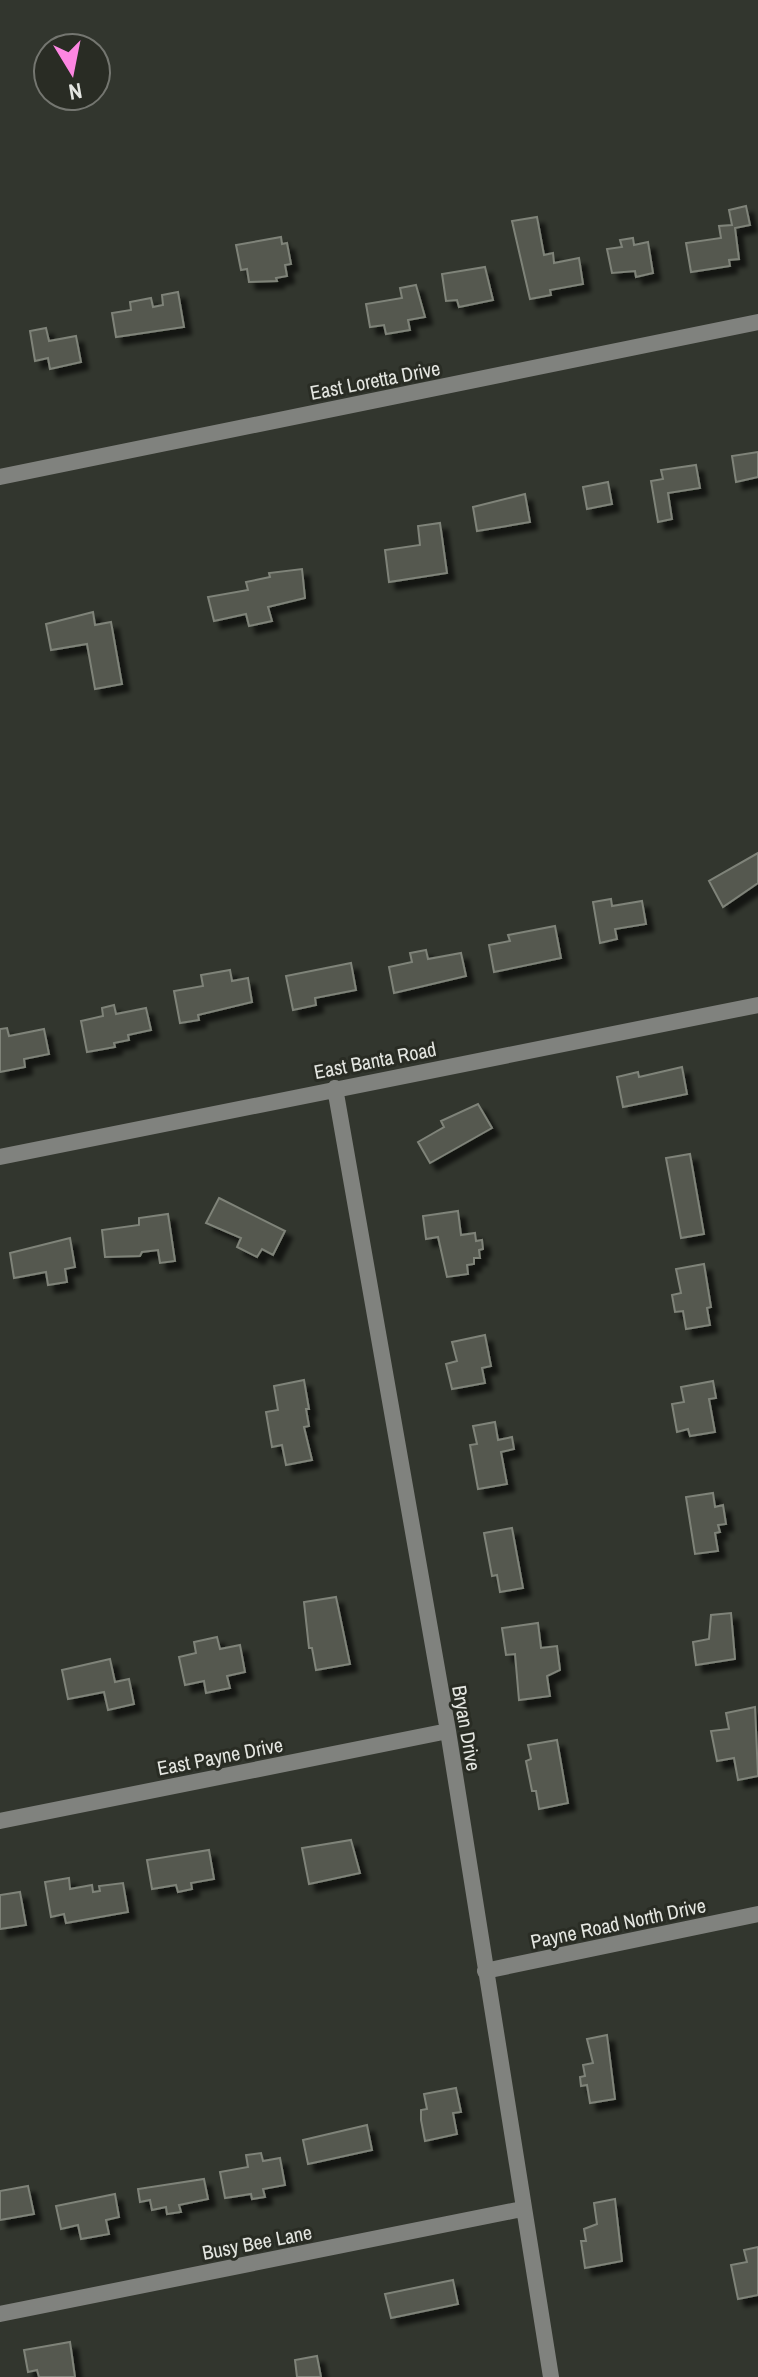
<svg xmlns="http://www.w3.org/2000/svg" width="758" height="2377" viewBox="0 0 758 2377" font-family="'Archivo Narrow',sans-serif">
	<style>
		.building { fill: #54584f; stroke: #7f8379; stroke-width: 2; filter: url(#shadow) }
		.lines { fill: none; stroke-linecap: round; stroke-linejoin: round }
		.minor { stroke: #80827e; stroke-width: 16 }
		.labels { text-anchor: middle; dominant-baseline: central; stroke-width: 6; stroke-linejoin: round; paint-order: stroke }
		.street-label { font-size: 20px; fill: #e4e6e1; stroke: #292c24 }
	</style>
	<defs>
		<filter id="shadow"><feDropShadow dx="7" dy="7" stdDeviation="2" flood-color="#0009"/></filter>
	</defs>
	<rect width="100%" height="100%" fill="#32362e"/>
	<path class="building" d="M746 206 750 225 735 228 739 259 729 260 730 266 691 272 686 243 721 238 719 226 732 225 729 210Z
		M537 217 544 255 553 253 554 263 579 258 583 284 550 290 551 295 530 299 512 221Z
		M281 237 282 244 287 243 291 264 285 265 287 276 276 278 277 281 249 282 247 269 241 270 236 245Z
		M633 238 634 245 648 242 653 273 636 277 635 271 612 273 607 249 622 247 620 240Z
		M485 267 493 300 459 307 457 300 446 301 442 274Z
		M416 285 425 317 408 320 410 330 386 334 384 325 370 327 366 304 402 298 400 288Z
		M178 292 184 327 116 337 112 313 131 310 130 302 151 298 153 307 163 305 162 295Z
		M46 328 49 341 76 336 81 362 50 369 48 358 35 361 30 331Z
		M758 452V477L736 482 732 456Z
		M696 465 700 488 668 493 672 519 658 522 651 481 663 479 661 470Z
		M608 482 612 504 587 509 583 487Z
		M525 494 530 522 477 531 473 507Z
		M440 523 447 573 389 582 385 550 420 545 418 526Z
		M302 569 305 598 268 607 272 621 249 626 246 614 214 621 208 597 248 590 246 582 270 577 269 573Z
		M93 612 95 625 111 622 122 684 95 689 87 644 51 650 46 624Z
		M758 853V883L723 907 709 881Z
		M611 899 612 906 642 901 646 924 615 929 617 939 600 943 593 902Z
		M555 926 561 958 494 972 489 945 510 941 508 935Z
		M426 950 428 959 461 953 466 976 394 993 389 967 412 962 410 953Z
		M351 963 356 990 315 998 316 1005 293 1010 286 976Z
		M230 970 232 981 248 978 252 1002 198 1015 199 1020 180 1023 174 991 203 986 201 975Z
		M114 1005 116 1014 146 1008 151 1030 128 1035 129 1040 114 1043 115 1047 87 1052 81 1021 103 1016 102 1008Z
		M7 1028 9 1036 44 1029 49 1054 24 1059 25 1067 0 1072V1029Z
		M682 1067 687 1094 623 1107 617 1077 638 1072 639 1077Z
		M478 1104 492 1128 430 1163 418 1142 444 1127 441 1121Z
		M690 1154 704 1234 681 1238 666 1158Z
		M219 1198 285 1231 273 1255 262 1249 257 1257 237 1247 241 1238 206 1223Z
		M458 1211 461 1235 475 1233 476 1241 482 1240 483 1249 479 1250 480 1258H474V1264L467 1265 468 1274 447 1277 438 1237 426 1239 423 1216Z
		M168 1214 175 1261 160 1263 158 1250 142 1252 140 1256 105 1257 102 1230 139 1225V1218Z
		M70 1238 75 1267 65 1269 67 1282 48 1285 46 1272 14 1278 10 1253Z
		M704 1264 711 1307 707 1308 710 1325 686 1329 683 1311 675 1312 672 1295 681 1293 676 1269Z
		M485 1335 491 1366 482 1368 485 1383 452 1389 446 1364 457 1361 452 1342Z
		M304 1380 309 1409H306L309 1426 304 1427 312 1460 286 1465 282 1445 272 1447 266 1412 278 1410 274 1386Z
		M713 1381 716 1398 709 1399 715 1432 690 1436 688 1429 677 1432 672 1404 684 1402 681 1387Z
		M495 1422 498 1440 512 1437 514 1449 501 1452 507 1484 478 1489 470 1445 477 1444 473 1426Z
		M713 1493 715 1507 723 1505 726 1524 718 1525 720 1532 715 1533 718 1551 695 1554 686 1497Z
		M512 1528 523 1588 500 1592 497 1575 492 1576 484 1533Z
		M336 1597 350 1664 316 1670 312 1648H309L304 1602Z
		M731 1613 735 1659 696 1665 693 1642 709 1639 711 1615Z
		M538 1623 541 1648 557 1646 560 1670 547 1676 550 1696 519 1700 515 1654 506 1655 502 1628Z
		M217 1637 220 1649 240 1645 245 1672 227 1676 230 1688 206 1693 204 1681 185 1685 179 1657 196 1653 194 1642Z
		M110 1659 115 1682 129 1679 134 1704 108 1710 104 1692 68 1699 62 1670Z
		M755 1707 758 1776 738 1780 734 1758 717 1761 711 1731 729 1729 726 1713Z
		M557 1740 568 1803 539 1809 536 1791H532L526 1761 531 1759 528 1745Z
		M351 1840 360 1873 309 1884 302 1848Z
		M209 1850 214 1879 191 1883 192 1889 178 1892 176 1885 152 1889 147 1860Z
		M69 1878 70 1889 92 1885 93 1892 100 1891 99 1886 123 1883 128 1912 66 1923 64 1914 51 1917 45 1882Z
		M20 1892 26 1925 0 1929V1895Z
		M607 2035 615 2099 590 2103 587 2085 581 2086 580 2077 585 2076 583 2065 593 2063 587 2039Z
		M456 2088 461 2112 453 2113 457 2134 425 2141 421 2120V2110L427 2109 424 2094Z
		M367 2125 372 2150 308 2164 303 2140Z
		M261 2153 263 2161 280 2158 285 2185 263 2189 265 2197 252 2199 251 2194 225 2198 220 2172 248 2167 246 2155Z
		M204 2179 208 2199 179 2205 181 2212 167 2214 166 2207 152 2210 150 2200 140 2202 138 2189Z
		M28 2186 34 2214 0 2220V2191Z
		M115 2194 119 2217 106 2220 109 2234 81 2239 78 2225 61 2229 56 2206Z
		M615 2199 622 2261 585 2268 581 2241H586L584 2229 597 2224 594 2203Z
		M758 2247V2295L738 2299 731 2265 747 2262 744 2250Z
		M453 2280 458 2304 391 2318 385 2294Z
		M70 2342 75 2377H39L37 2370 28 2372 24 2350Z
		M317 2356 321 2377H297L295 2360Z"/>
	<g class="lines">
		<path class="minor" d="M0 477 758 322
			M335 1088 448 1731 551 2377
			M0 1157 758 1005
			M0 1821 448 1731
			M485 1971 758 1914
			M0 2314 522 2209"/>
	</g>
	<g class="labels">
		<g class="street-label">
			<text transform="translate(375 380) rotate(-11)">East Loretta Drive</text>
			<text transform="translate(375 1060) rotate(-11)">East Banta Road</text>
			<text transform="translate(467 1728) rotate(80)">Bryan Drive</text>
			<text transform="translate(220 1756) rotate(-11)">East Payne Drive</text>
			<text transform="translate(618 1923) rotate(-12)">Payne Road North Drive</text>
			<text transform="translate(257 2242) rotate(-11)">Busy Bee Lane</text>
		</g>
	</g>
	<g transform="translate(72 72) rotate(170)"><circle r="38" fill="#292c24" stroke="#747670" stroke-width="2"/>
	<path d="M0-6L14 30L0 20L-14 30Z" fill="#fd86e2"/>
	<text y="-12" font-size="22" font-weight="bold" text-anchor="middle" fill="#e4e6e1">N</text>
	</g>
</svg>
